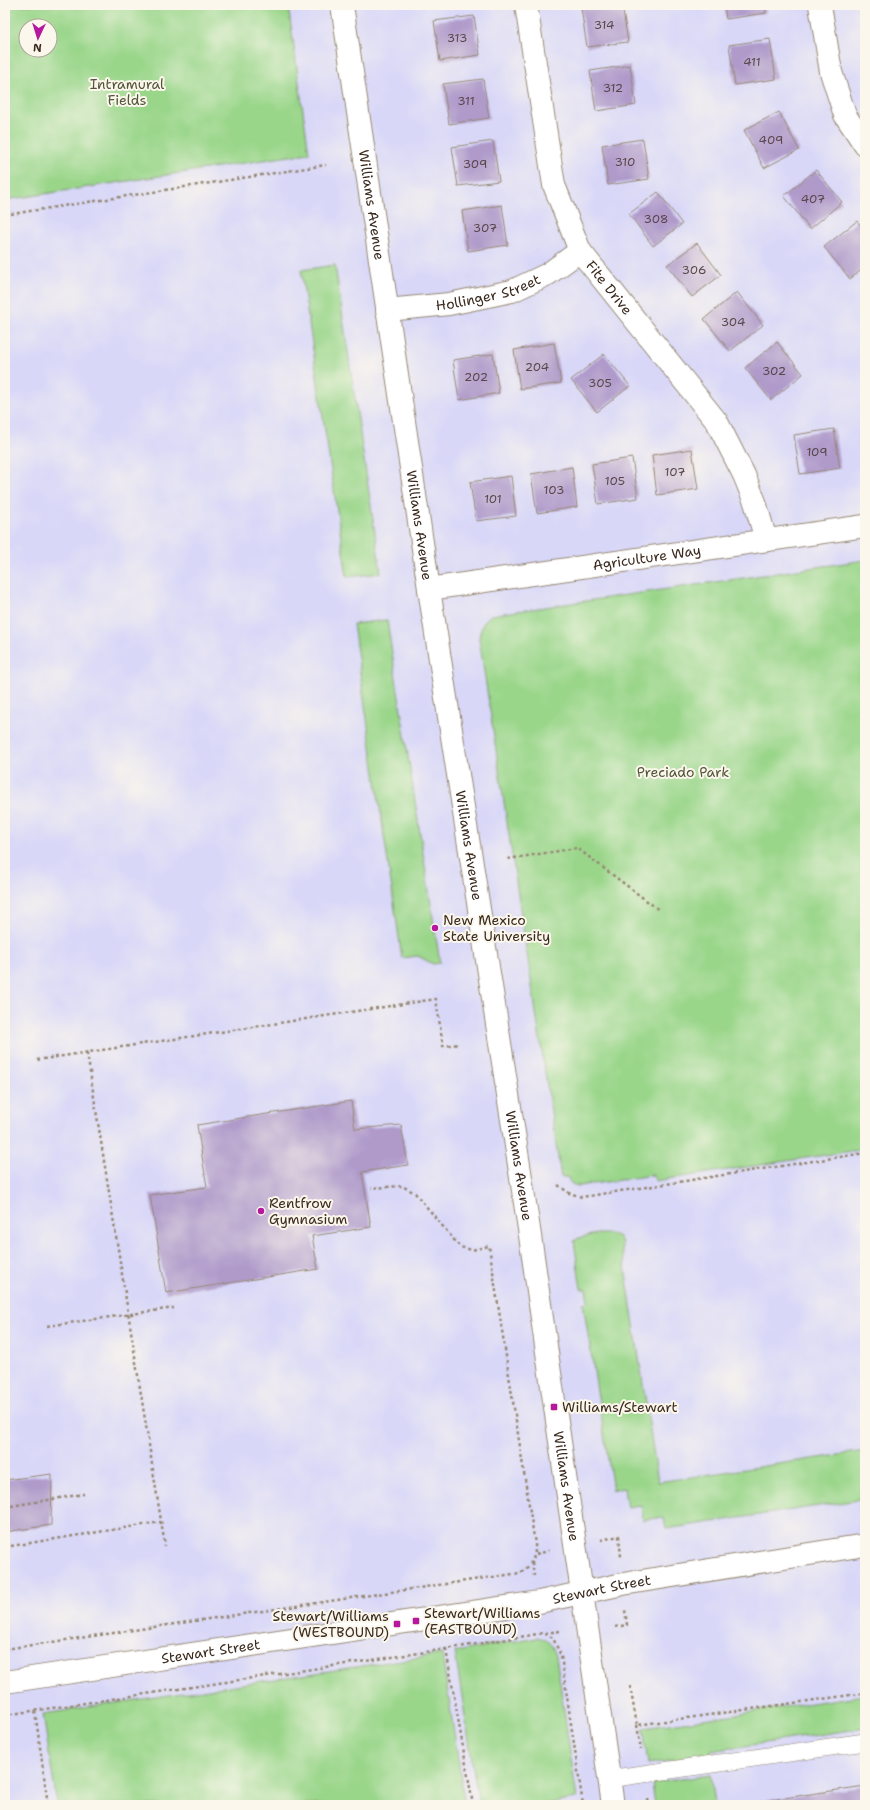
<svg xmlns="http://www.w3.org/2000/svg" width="870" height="1810" viewBox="0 0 870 1810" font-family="'Shantell Sans',sans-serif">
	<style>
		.built { fill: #d8d7f8; fill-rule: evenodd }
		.green { fill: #9ad68a; stroke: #6a8054; fill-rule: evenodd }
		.building { fill: #af9aca }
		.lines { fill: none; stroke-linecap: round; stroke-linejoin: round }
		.service-casing { stroke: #968874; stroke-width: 18 }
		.minor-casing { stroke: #968874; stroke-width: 24 }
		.tertiary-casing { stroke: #968874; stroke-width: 24 }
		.path { stroke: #968874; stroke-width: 2.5; stroke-dasharray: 3 3; stroke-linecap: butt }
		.service { stroke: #fff; stroke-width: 17 }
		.minor { stroke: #fff; stroke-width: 22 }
		.tertiary { stroke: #fff; stroke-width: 22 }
		.poi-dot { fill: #b5179e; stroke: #fbf7ec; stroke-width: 1.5 }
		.labels { text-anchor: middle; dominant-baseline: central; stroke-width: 4; stroke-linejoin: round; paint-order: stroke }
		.number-label { font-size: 12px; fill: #584649 }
		.park-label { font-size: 14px; fill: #535539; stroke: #fbf7ec }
		.street-label { font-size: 14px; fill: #3b2a1e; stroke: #fbf7ec }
		.poi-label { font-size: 14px; fill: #3b2a1e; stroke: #fbf7ec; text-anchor: start }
	</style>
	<rect width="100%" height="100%" fill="#fbf7ec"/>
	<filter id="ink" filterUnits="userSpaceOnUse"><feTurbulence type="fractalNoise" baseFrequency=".025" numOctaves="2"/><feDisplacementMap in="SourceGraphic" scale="8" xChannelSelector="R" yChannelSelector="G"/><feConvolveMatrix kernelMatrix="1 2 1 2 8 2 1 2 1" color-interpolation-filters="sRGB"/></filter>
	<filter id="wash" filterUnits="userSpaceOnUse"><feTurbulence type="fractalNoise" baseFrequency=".012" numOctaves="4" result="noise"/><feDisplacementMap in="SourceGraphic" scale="16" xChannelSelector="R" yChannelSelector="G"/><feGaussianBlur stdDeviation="0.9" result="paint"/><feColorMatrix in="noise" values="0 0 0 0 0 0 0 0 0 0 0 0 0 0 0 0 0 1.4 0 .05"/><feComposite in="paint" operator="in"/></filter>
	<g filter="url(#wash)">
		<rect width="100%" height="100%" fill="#f0e6ca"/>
		<path class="built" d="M5 5H865V1805H5ZM26 26H50V50H26Z"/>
		<path class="green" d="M5 5H288L309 153 5 200ZM26 26H50V50H26Z
			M335 265 381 573 347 577 301 270Z
			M865 560V1149L655 1181 653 1175 579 1186C572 1185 569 1183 568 1177H561L479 638C481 628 483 621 491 615Z
			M387 620 440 963 433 964 418 956 402 958 353 624Z
			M596 1234H609L618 1236 621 1240 658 1482 865 1451V1499L666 1529 664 1517 643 1520 641 1506 627 1508 624 1488 613 1490 583 1303 588 1302 586 1289H581L574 1241 579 1238Z
			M537 1637C550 1640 552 1645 556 1656L577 1799 539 1805H479L455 1652Z
			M442 1654 465 1805H57L43 1714Z
			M865 1695V1728L711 1751V1755L648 1764 643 1728Z
			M711 1775 715 1805H655L652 1783Z"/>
		<g id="blocks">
			<path class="building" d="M602 5H622L628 42 587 47 581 8Z
				M724 5H765L766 13 726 19Z
				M474 16 480 55 440 61 434 21Z
				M770 39 776 79 735 85 729 45Z
				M630 65 636 105 596 111 590 71Z
				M483 79 489 118 449 124 443 84Z
				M779 112 799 150 764 168 744 130Z
				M643 139 649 179 608 185 602 145Z
				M493 141 499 181 458 186 452 147Z
				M816 170 842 202 810 229 784 196Z
				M658 192 682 224 653 246 629 214Z
				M502 205 508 245 468 251 462 211Z
				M857 221 865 231V267L850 279 824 247Z
				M697 243 721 275 692 297 667 265Z
				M737 292 763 325 730 351 704 319Z
				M777 342 803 374 771 400 745 368Z
				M554 343 561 383 520 389 514 350Z
				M493 354 499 393 459 400 453 360Z
				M604 354 630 386 597 412 571 380Z
				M834 429 840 468 800 474 794 435Z
				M692 449 698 489 657 495 652 455Z
				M632 458 638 498 598 504 592 464Z
				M572 467 577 507 537 513 531 474Z
				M511 476 516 516 476 521 470 482Z
				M351 1101 355 1129 401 1125 408 1165 362 1172 371 1227 312 1236 318 1269 166 1293 150 1195 207 1187 197 1125Z
				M52 1474 51 1525 5 1532V1480Z
				M865 1786V1805H743V1804Z"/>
		</g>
	</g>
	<g filter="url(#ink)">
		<use href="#blocks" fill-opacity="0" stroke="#968874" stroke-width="1"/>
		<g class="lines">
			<defs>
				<path id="service" d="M608 1779 865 1742"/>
				<g id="minor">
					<path id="s1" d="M342 5 429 589 529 1229 613 1805"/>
					<path id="s2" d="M526 5 554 185 580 251 717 422 744 475 755 502 766 540"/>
					<path d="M820 5 831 72 845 115 865 145"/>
					<path id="s3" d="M387 310 449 304 512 291 548 274 580 251"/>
					<path id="s4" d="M429 589 865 526"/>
				</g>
				<g id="tertiary">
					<path id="s5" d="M5 1682 539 1602 623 1584 865 1545"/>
				</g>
			</defs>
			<use href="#service" class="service-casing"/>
			<use href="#minor" class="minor-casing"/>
			<use href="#tertiary" class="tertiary-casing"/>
			<path class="path" d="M5 215 326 165
				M508 859 577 848 659 910
				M87 1053 165 1546
				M37 1060 436 999 443 1046 459 1044
				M558 1185 569 1193 582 1197 865 1153
				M47 1326 174 1308
				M5 1507 84 1494
				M601 1540 619 1536 621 1557
				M5 1547 161 1522
				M536 1554 549 1551
				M532 1562 534 1576
				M615 1627 627 1625 625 1610
				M545 1633 560 1631
				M5 1649 520 1573C531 1566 536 1557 535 1544L489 1246 472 1250 460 1247 415 1193 402 1186 371 1188
				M446 1649 473 1805
				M630 1686 637 1725 865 1693
				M35 1711 48 1805
				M5 1715 446 1649 544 1633 553 1638 561 1656 583 1805
				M637 1725 641 1750
				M648 1799 649 1805"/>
			<use href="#service" class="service"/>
			<use href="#minor" class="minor"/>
			<use href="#tertiary" class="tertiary"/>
		</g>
	</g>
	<g class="poi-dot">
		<circle cx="435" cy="928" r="4"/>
		<circle cx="261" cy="1211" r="4"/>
		<rect x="550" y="1403" width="8" height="8" rx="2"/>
		<rect x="412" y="1617" width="8" height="8" rx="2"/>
		<rect x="393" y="1620" width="8" height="8" rx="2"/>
	</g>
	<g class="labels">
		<g class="number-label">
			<text x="604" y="25">314</text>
			<text x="457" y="38">313</text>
			<text x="752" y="62">411</text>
			<text x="613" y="88">312</text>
			<text x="466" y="101">311</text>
			<text x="771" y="140">409</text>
			<text x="625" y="162">310</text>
			<text x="475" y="164">309</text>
			<text x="813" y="199">407</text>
			<text x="656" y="219">308</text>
			<text x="485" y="228">307</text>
			<text x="694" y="270">306</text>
			<text x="733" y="322">304</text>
			<text x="537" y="367">204</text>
			<text x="774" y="371">302</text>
			<text x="476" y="377">202</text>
			<text x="600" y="383">305</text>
			<text x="817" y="452">109</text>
			<text x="675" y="472">107</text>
			<text x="615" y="481">105</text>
			<text x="554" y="490">103</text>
			<text x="493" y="499">101</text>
		</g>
		<g class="park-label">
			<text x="127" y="84">Intramural<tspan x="127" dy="16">Fields</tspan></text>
			<text x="683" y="772">Preciado Park</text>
		</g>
		<g class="street-label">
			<text stroke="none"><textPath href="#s1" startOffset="202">Williams Avenue</textPath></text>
			<text stroke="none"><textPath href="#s2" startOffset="300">Fite Drive</textPath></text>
			<text stroke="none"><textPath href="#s3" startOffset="103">Hollinger Street</textPath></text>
			<text stroke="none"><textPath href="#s1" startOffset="526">Williams Avenue</textPath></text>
			<text stroke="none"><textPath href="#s4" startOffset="220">Agriculture Way</textPath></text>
			<text stroke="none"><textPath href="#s1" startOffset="850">Williams Avenue</textPath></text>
			<text stroke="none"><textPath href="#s1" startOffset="1174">Williams Avenue</textPath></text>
			<text stroke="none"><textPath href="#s1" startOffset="1498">Williams Avenue</textPath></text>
			<text stroke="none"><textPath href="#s5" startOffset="604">Stewart Street</textPath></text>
			<text stroke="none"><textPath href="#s5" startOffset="208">Stewart Street</textPath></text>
		</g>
		<g class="poi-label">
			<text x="443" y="920">New Mexico<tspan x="443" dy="16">State University</tspan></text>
			<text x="269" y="1203">Rentfrow<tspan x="269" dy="16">Gymnasium</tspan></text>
			<text x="562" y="1407">Williams/Stewart</text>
			<text x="424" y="1613">Stewart/Williams<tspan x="424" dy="16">(EASTBOUND)</tspan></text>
			<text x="389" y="1616" text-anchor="end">Stewart/Williams<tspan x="389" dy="16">(WESTBOUND)</tspan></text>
		</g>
	</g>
	<rect width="870" height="1810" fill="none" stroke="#fbf7ec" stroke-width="20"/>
	<g transform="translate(38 38) rotate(184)"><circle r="19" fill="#fbf7ec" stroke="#aea59a"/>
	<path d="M0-3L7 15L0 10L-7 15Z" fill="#b5179e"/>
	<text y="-6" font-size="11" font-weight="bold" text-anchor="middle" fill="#3b2a1e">N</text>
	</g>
</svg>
